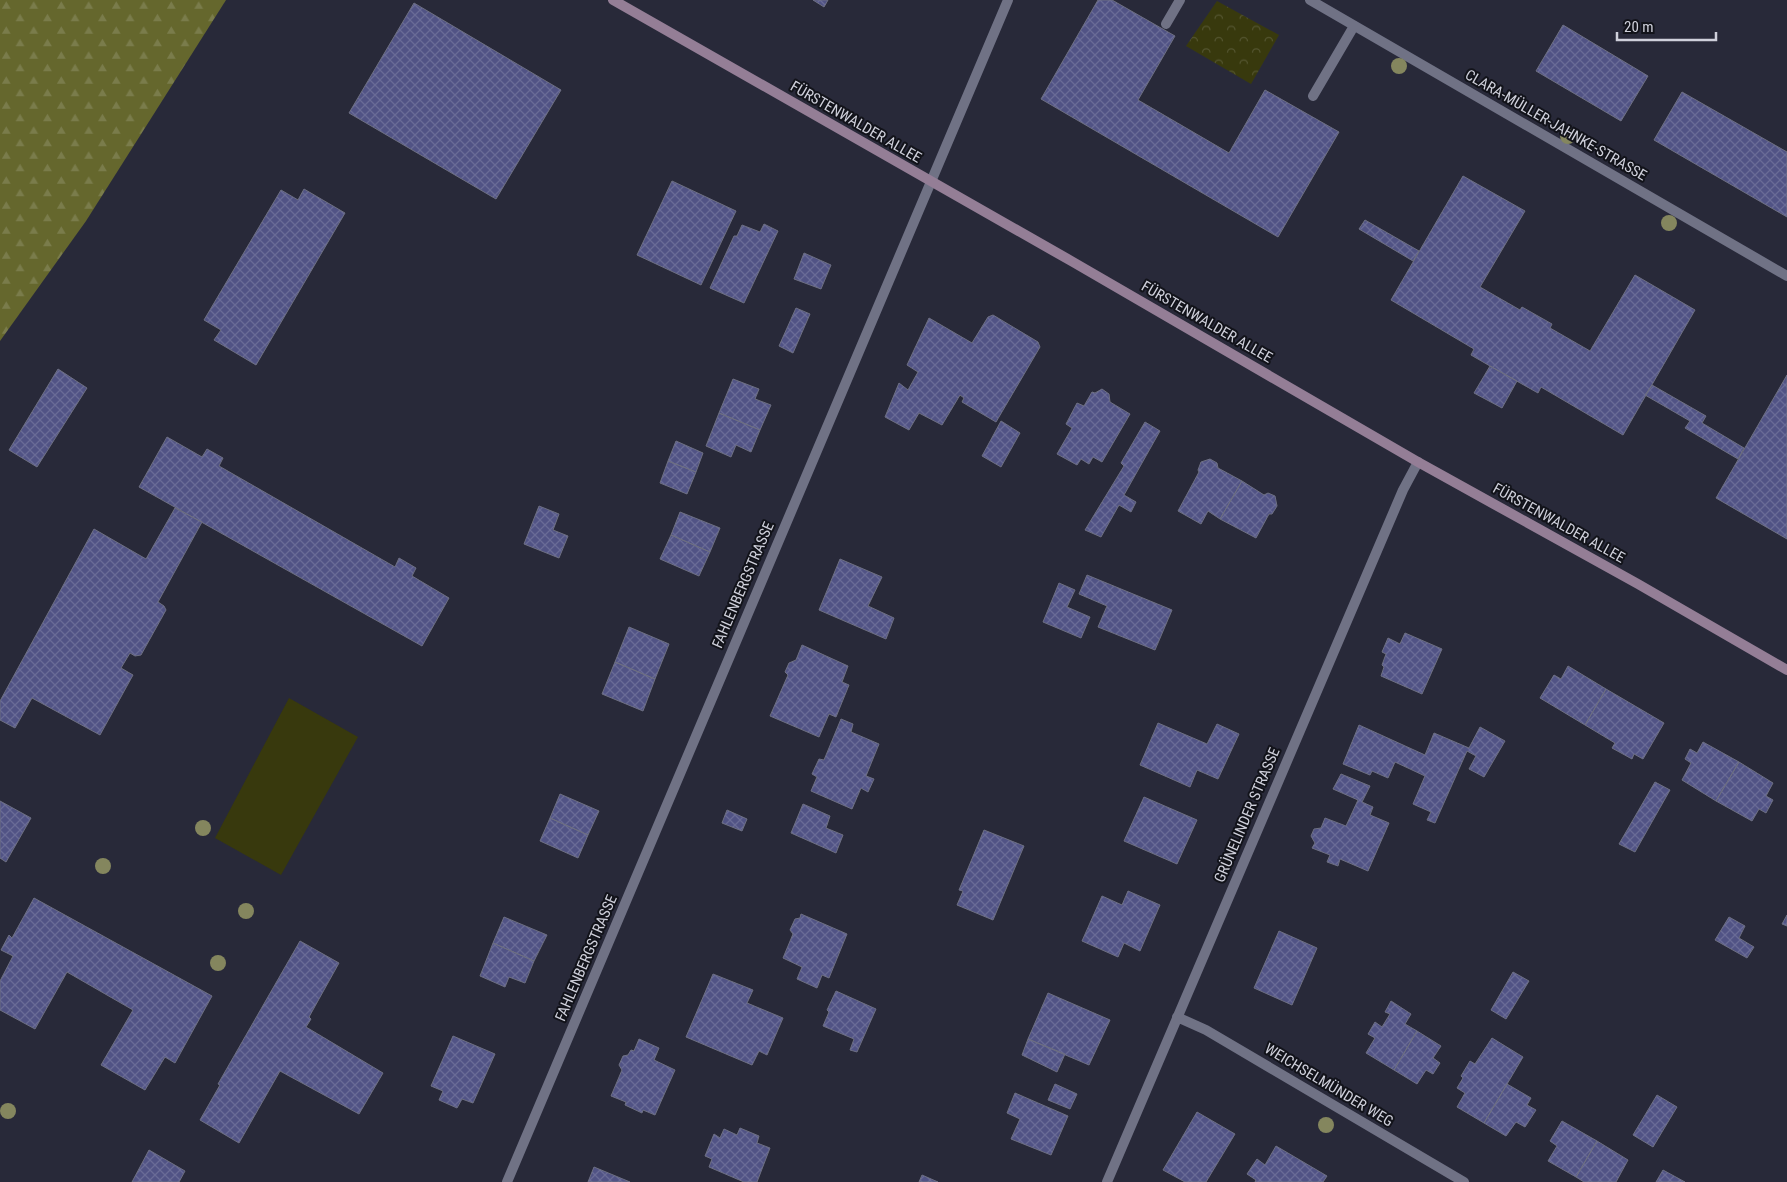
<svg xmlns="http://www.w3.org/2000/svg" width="1787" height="1182" viewBox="0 0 1787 1182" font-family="'Roboto Condensed',sans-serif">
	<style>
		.forest { fill: url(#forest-firs) }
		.park { fill: url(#park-crowns) }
		.pitch { fill: #38390d }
		.building { fill: url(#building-cross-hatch); stroke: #6d6f82 }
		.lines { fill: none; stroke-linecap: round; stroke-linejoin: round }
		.service { stroke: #707285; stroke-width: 10 }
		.minor { stroke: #707285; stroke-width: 10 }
		.secondary { stroke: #947e96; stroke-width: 10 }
		.tree { fill: #84865e }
		.labels { text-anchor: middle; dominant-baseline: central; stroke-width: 4; stroke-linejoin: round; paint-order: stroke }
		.street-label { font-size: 15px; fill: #cfd0db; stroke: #12131a }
	</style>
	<defs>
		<pattern id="forest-firs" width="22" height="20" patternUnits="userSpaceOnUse" patternTransform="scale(1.25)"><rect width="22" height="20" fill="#65672d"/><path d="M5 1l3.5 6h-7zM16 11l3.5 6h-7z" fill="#7a7c4b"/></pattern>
		<pattern id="park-crowns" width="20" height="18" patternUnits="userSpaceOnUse" patternTransform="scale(1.25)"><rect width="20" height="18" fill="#38390d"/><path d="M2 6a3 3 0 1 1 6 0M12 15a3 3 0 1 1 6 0" fill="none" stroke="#545530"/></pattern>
		<pattern id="building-cross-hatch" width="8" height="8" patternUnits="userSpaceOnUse" patternTransform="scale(1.25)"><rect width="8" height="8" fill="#515385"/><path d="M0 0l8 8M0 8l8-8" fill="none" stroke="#696b96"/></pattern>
	</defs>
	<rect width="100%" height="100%" fill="#282939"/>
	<path class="forest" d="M0 0H226L86 221 0 341Z"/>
	<path class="park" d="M1217 1 1279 35 1251 84 1186 46Z"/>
	<path class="pitch" d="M289 698 358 737 281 875 215 838Z"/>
	<path class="building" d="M813 0H828L824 7Z
		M1098 0H1112L1175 36 1138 100 1229 153 1265 90 1339 132 1278 237 1041 99Z
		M414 3 561 90 496 199 349 113Z
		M1563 25 1648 76 1621 121 1536 71Z
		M1682 92 1787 152V217L1654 140Z
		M1463 176 1525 211 1480 287 1520 310 1522 307 1552 324 1550 328 1590 351 1635 275 1695 310 1623 435 1541 387 1538 393 1490 366 1471 355 1474 349 1391 300Z
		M672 181 736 211 701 285 637 255Z
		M304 189 345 213 256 365 214 340 221 330 204 320 281 190 298 200Z
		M1365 220 1419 251 1413 261 1359 229Z
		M764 224 778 231 744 303 710 288 734 236H737L742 225 760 232Z
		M804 253 831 265 821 289 794 279Z
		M796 308 810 314 793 353 779 346Z
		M993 315 1038 342 1040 347 996 422 962 402 964 398 960 395 942 425 919 413 909 430 885 417 899 383 908 390 918 372 907 365 929 318 972 343 988 317Z
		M1490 366 1517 381 1502 408 1474 393Z
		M58 369 87 388 37 467 9 450Z
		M1787 375V539L1716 498Z
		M733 379 759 389 755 399 771 405 760 430 719 413Z
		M1652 385 1706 416 1702 423 1744 448 1738 459 1685 428 1690 421 1645 395Z
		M1102 389 1109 394 1110 402 1130 414 1102 462 1093 457 1089 464 1081 459 1077 465 1057 454 1072 428 1066 424 1077 403 1084 406 1092 392 1095 393Z
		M719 413 760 430 751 452 736 445 731 457 706 446Z
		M1001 421 1020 433 1001 467 982 456Z
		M1145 422 1160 431 1124 495 1136 502 1131 512 1119 505 1101 537 1085 530 1124 466 1121 463Z
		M167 437 202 457 207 449 223 458 219 466 395 567 399 558 416 568 412 576 449 598 422 646 139 487Z
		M676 441 703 453 696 472 668 461Z
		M1210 459 1217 463 1218 468 1242 481 1220 519 1208 511 1201 524 1178 511 1199 472 1198 470 1201 462Z
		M668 461 696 472 687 494 660 483Z
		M1242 481 1264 495 1268 493 1275 496 1277 506 1272 514H1269L1256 538 1220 519Z
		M539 506 559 514 553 530 568 536 559 558 524 544Z
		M175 508 202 522 158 602 164 606 166 610 141 655 135 656 130 653 121 668 133 675 100 735 32 698 15 728 0 720V701L94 529 146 559Z
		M680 512 720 528 710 552 671 535Z
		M671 535 710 552 699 576 660 559Z
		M840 559 882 577 868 606 894 618 886 639 819 610Z
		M1087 575 1172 610 1155 650 1098 627 1107 606 1079 594Z
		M1059 583 1075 590 1067 607 1090 617 1081 638 1043 622Z
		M629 627 669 644 655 679 615 662Z
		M1405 633 1442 649 1422 694 1381 676 1384 667 1382 665 1386 654 1382 652 1388 638 1400 644Z
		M802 645 848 666 842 682 849 685 836 717 829 714 819 737 770 716 788 675 785 672 789 663 796 660Z
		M615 662 655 679 643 711 602 694Z
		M1568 666 1606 689 1585 725 1540 698 1554 675 1561 679Z
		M1606 689 1664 723 1643 759 1634 754 1632 759 1612 748 1615 743 1585 725Z
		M841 719 853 724 851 732 879 744 866 776 874 779 868 792 861 788 852 809 811 791 817 777 812 774 819 759 824 760Z
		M1158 723 1207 744 1217 724 1239 734 1218 779 1197 770 1190 787 1140 765Z
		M1359 725 1425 755 1434 733 1469 748 1480 727 1505 741 1484 777 1469 769 1476 756 1467 751 1435 823 1427 820 1431 812 1413 804 1425 776 1395 762 1388 778 1372 771 1370 775 1343 764Z
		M1703 742 1739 762 1716 801 1682 780 1691 763 1685 759 1690 749 1697 753Z
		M1739 762 1773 783 1766 796 1773 800 1766 813 1759 809 1752 821 1716 801Z
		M1341 774 1370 786 1362 802 1373 807 1370 815 1389 823 1368 871 1340 859 1338 866 1327 862 1330 855 1312 848 1315 843 1311 836 1314 829 1321 828 1325 818 1346 826 1358 800 1333 789Z
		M1655 782 1670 790 1635 852 1619 844Z
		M560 794 599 811 588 835 550 818Z
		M1144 797 1197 820 1177 864 1124 841Z
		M0 801 31 818 6 862 0 858Z
		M803 804 830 816 826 828 843 835 836 853 791 833Z
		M727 810 747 819 742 831 722 823Z
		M550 818 588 835 578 858 540 841Z
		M984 830 1024 846 993 920 957 905 963 891 959 890Z
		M1128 891 1160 905 1140 951 1124 943 1118 957 1082 941 1102 896 1122 905Z
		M34 898 212 996 175 1063 165 1057 145 1090 101 1065 133 1010 67 972 35 1029 0 1010V981L13 956 1 950 9 935 12 938Z
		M801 914 847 934 829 978 822 975 817 988 797 979 802 967 783 958 793 934 790 930 795 919 800 918Z
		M1787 915V926L1782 924Z
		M504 917 547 935 534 961 493 943Z
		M1729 917 1745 926 1739 938 1754 947 1747 958 1715 940Z
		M1279 931 1317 948 1292 1005 1254 988Z
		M300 941 339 963 309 1017 311 1019 306 1027 383 1073 359 1114 280 1071 239 1143 200 1120 220 1085 218 1084Z
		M493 943 534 961 525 983 509 977 505 987 480 976Z
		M1513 972 1529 981 1506 1019 1491 1010Z
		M713 974 753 990 747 1003 783 1018 767 1055 759 1051 752 1065 686 1037Z
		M836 991 876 1009 857 1052 850 1050 854 1039 823 1026 829 1012 827 1010Z
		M1048 993 1110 1020 1089 1065 1028 1039Z
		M1391 1001 1411 1014 1405 1024 1417 1031 1394 1070 1366 1053 1375 1038 1368 1034 1375 1022 1382 1027 1390 1014 1385 1012Z
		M1417 1031 1441 1046 1433 1058 1440 1063 1433 1074 1426 1070 1417 1084 1394 1070Z
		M453 1036 495 1054 473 1103 462 1099 457 1108 439 1100 443 1091 431 1086Z
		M1492 1038 1523 1057 1484 1123 1457 1107 1465 1093 1457 1088 1463 1078 1461 1076 1470 1061 1475 1064Z
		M639 1039 659 1048 654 1060 675 1070 655 1115 643 1110 642 1113 625 1105 626 1102 611 1096 622 1070 619 1065 623 1056 628 1055 631 1050 634 1051Z
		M1028 1039 1065 1054 1057 1072 1022 1055Z
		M1055 1084 1077 1094 1070 1109 1048 1100Z
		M1507 1084 1531 1098 1527 1105 1536 1110 1525 1127 1516 1122 1506 1136 1484 1123Z
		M1015 1093 1068 1116 1051 1155 1011 1139 1020 1119 1007 1113Z
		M1657 1095 1677 1107 1653 1147 1633 1135Z
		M1197 1112 1235 1134 1206 1182H1185L1163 1170Z
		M1562 1121 1597 1141 1576 1177 1548 1161 1557 1146 1550 1141Z
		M740 1128 759 1136 757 1143 770 1148 757 1182H744L709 1167 712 1159 705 1156 714 1134 720 1138 724 1129 737 1135Z
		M1597 1141 1628 1160 1616 1182H1584L1576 1177Z
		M1276 1146 1327 1176 1323 1182H1255L1256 1180 1247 1174 1257 1159 1265 1165Z
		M149 1150 185 1171 179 1182H132Z
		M594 1167 630 1182H588Z
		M1663 1170 1685 1182H1656Z
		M922 1175 938 1182H919Z"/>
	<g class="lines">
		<path class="service" d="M1166 24 1180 0
			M1313 96 1354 26"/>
		<path class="minor" d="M1310 0 1787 276
			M1177 1017 1206 1030 1464 1182
			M507 1182 1008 0
			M1107 1182 1403 490 1418 462"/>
		<path class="secondary" d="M613 0 1073 262 1418 462 1638 584 1787 670"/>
	</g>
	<g class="tree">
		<circle cx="1399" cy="66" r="8"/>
		<circle cx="1568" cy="136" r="8"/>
		<circle cx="1669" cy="223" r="8"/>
		<circle cx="203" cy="828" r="8"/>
		<circle cx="103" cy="866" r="8"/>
		<circle cx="246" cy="911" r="8"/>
		<circle cx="218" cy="963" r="8"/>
		<circle cx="8" cy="1111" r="8"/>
		<circle cx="1326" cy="1125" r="8"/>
	</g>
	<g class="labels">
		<g class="street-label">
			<text transform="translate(856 122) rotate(30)">FÜRSTENWALDER ALLEE</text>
			<text transform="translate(1556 125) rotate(30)">CLARA-MÜLLER-JAHNKE-STRASSE</text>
			<text transform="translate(1207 322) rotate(30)">FÜRSTENWALDER ALLEE</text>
			<text transform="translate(1559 523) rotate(29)">FÜRSTENWALDER ALLEE</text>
			<text transform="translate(743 585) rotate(-67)">FAHLENBERGSTRASSE</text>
			<text transform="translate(1247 815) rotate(-67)">GRÜNELINDER STRASSE</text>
			<text transform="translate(586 958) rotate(-67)">FAHLENBERGSTRASSE</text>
			<text transform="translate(1329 1085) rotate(31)">WEICHSELMÜNDER WEG</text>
		</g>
	</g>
	<path d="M1617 32v8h99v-8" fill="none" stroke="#cfd0db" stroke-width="2.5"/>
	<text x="1624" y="32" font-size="15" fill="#cfd0db" stroke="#12131a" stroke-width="4" paint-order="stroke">20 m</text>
</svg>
